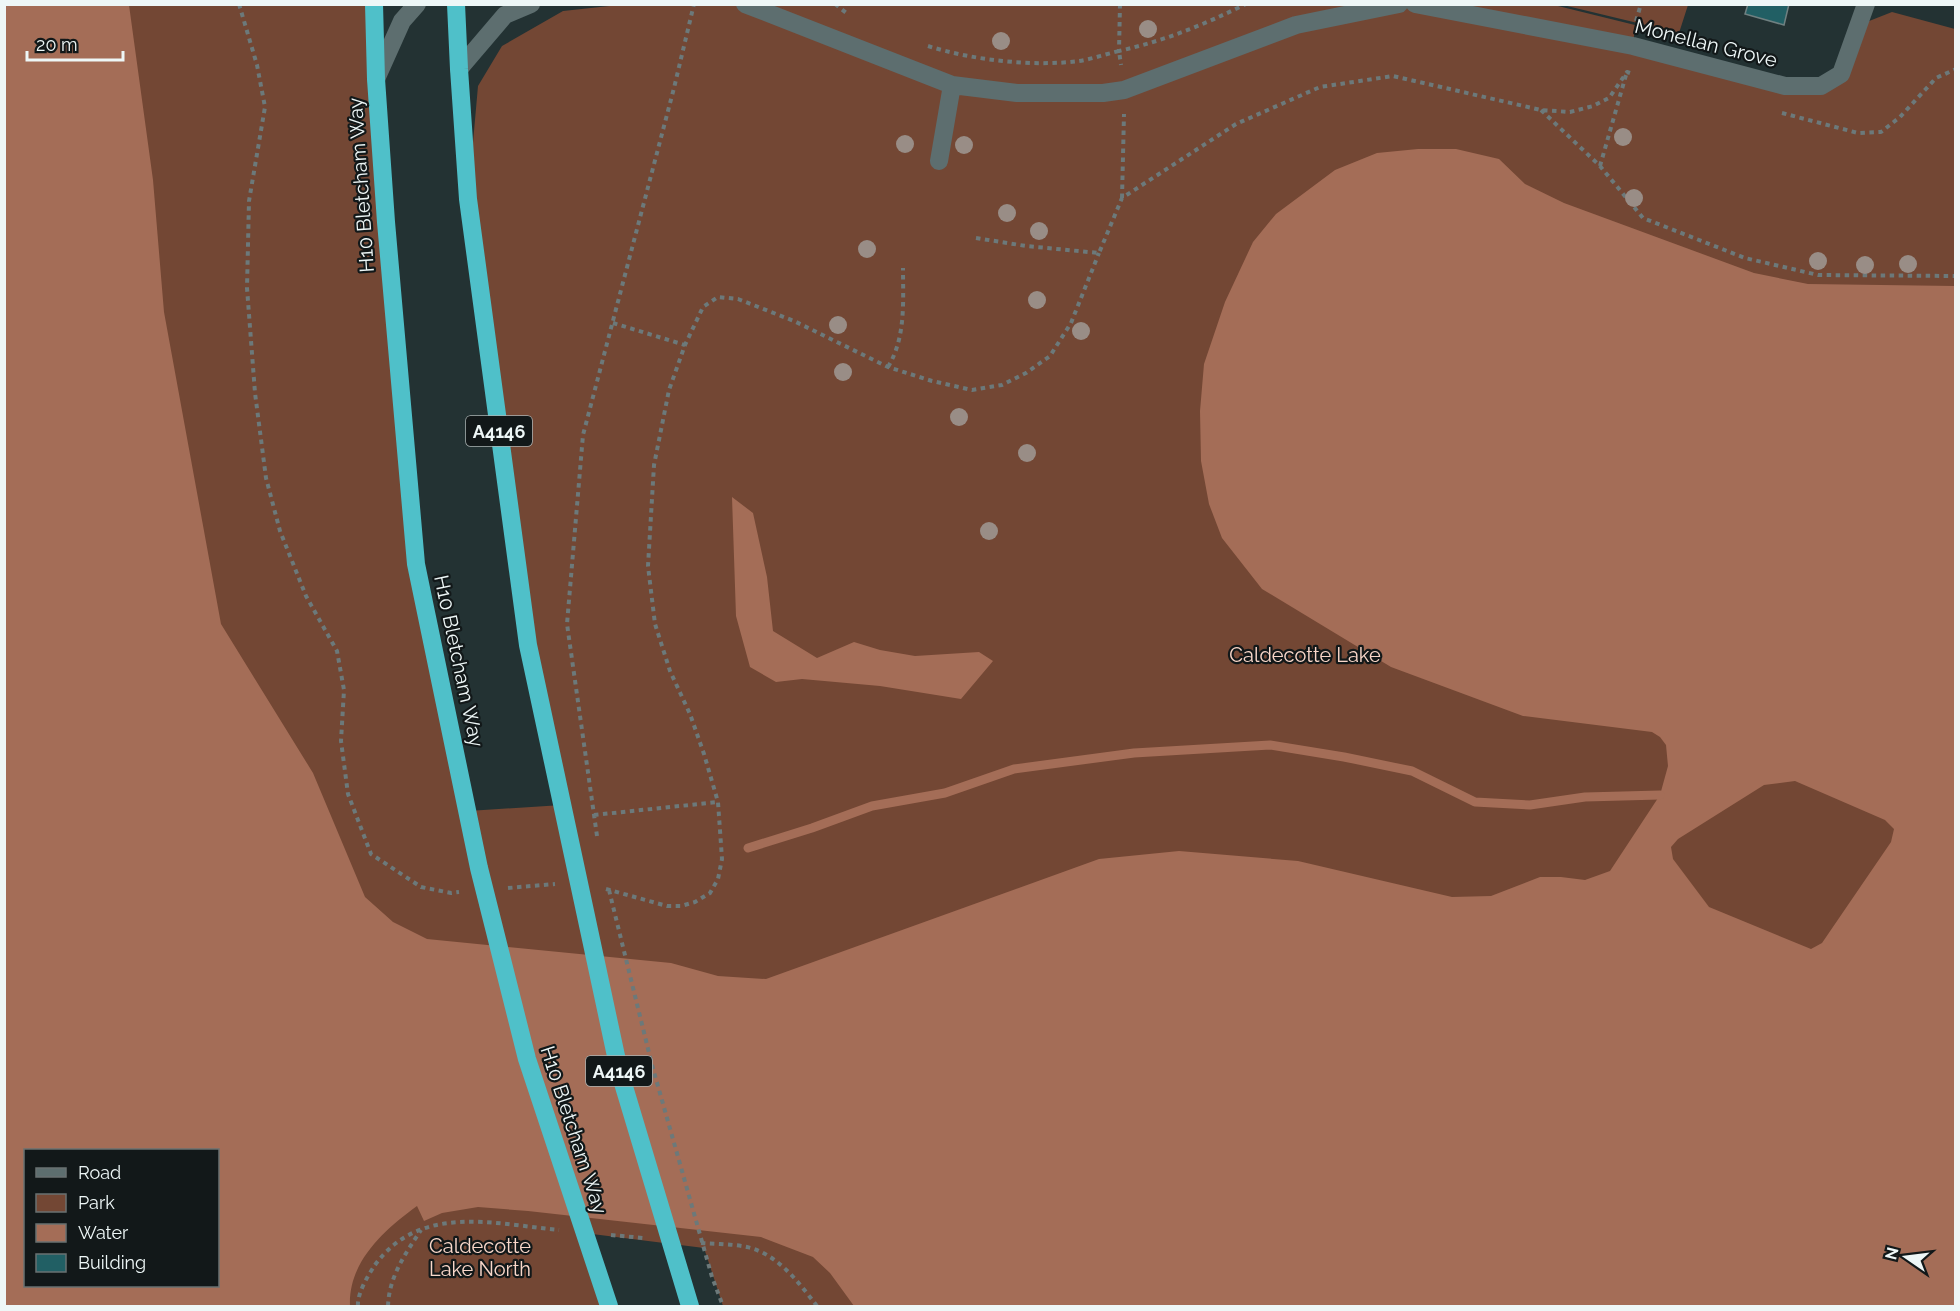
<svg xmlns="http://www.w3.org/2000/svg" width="1960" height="1311" viewBox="0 0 1960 1311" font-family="Raleway,sans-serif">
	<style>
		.green { fill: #734734; fill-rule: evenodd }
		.water { fill: #a46d57; fill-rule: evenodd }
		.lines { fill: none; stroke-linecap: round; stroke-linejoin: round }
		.stream { stroke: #a46d57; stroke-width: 9 }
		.building { fill: #215f64; stroke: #6f8081; stroke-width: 1.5 }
		.path { stroke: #6c797a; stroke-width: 4; stroke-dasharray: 4.5 4.5; stroke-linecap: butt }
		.minor { stroke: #5d6e6f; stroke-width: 18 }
		.highway { stroke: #4fc0c9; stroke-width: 18 }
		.tree { fill: #998d86 }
		.labels { text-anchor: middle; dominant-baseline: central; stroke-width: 4.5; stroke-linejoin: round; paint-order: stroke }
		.shield { fill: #121819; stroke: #acb4b4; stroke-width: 1.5 }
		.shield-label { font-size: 18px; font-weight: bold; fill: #eef7f7 }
		.street-label { font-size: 20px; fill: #eef7f7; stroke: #121819 }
		.park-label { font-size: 20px; fill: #f9d7c9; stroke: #121819 }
	</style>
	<rect width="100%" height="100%" fill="#233233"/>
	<path class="green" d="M628 4 1554 5 1635 25 1633 46 1785 86 1841 74 1859 25 1892 12 1955 29V1306H723L704 1248 584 1233 609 1306H5V5H374L416 564 468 811 562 805 528 645 468 199 478 86 502 46 563 11ZM26 1150H218V1286H26Z
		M1563 5H1688L1679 33Z"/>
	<path class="water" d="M5 5H129L153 180 164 312 221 624 313 773 365 897 393 922 427 939 671 963 718 976 766 979 1099 859 1179 851 1298 861 1452 897 1491 896 1540 877H1561L1585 880 1610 871 1660 795 1668 766 1666 745 1660 737 1652 732 1523 716 1391 667 1262 589 1222 538 1209 504 1201 461 1200 411 1204 364 1225 302 1253 242 1276 214 1335 170 1377 153 1418 149H1456L1499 159 1525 184 1564 203 1754 273 1808 284 1955 286V1306H854L830 1273 813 1257 761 1237 528 1211 478 1207 442 1213 424 1221 417 1206C384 1230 348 1262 350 1306H5ZM1795 781 1885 820 1894 829 1891 842 1822 943 1811 949 1709 907 1673 859 1671 847 1678 839 1764 785ZM26 1150H218V1286H26Z
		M732 497 753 513 767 577 773 631 817 658 854 642 880 650 915 656 979 652 993 661 961 699 880 686 802 679 776 682 750 667 736 616Z"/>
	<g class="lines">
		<path class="stream" d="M748 848 812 828 872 806 945 793 1014 769 1134 753 1270 745 1344 757 1412 771 1475 802 1530 805 1585 797 1660 795"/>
	</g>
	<path class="building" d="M1748 4H1789L1784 25 1745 14Z"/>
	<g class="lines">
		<path class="path" d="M239 4 257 65 265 107 249 201 247 288 255 393 266 478 280 531 306 596 337 651 344 690 341 741 348 794 371 854 421 887 451 893 459 892
			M835 4 849 15
			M1120 4 1119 51C1167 40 1203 25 1246 4
			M1636 21 1641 4
			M928 46C972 60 1033 67 1079 61 1092 59 1106 54 1119 51L1121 65
			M1541 110 1600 166 1643 218 1745 258 1818 275 1956 276
			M1782 113 1858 133 1881 132 1900 117 1936 78 1956 69
			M1600 166 1626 75
			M1122 198 1124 114
			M976 238 1026 246 1099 253 1122 198 1236 124 1320 87 1393 76 1541 110 1570 112 1593 106 1609 98 1627 72 1630 73
			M613 323 685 345
			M888 367C906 337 903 302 903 268
			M594 815 718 802
			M597 836 567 624 583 435 674 88 694 4
			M508 888 555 884
			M606 889 667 906H681L695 902 710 893 718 879 722 859 718 802 704 754 690 714 670 671 655 624 648 566 654 465 669 390 685 345 703 307 718 297 738 299 794 321 888 367 932 381 972 390 1002 385 1026 373 1050 356 1071 323 1099 253
			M609 890 652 1065 712 1277 723 1306
			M611 1235 643 1238
			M701 1243C716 1244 733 1244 747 1247 778 1254 799 1283 817 1306
			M358 1306C357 1294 368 1275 375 1265 420 1203 494 1224 559 1230
			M388 1306C389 1277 405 1254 421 1230"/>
		<path class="minor" d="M745 4 952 85 1017 93H1103L1124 90 1296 25 1399 4
			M1415 4 1633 46 1785 86H1821L1841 74 1866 4
			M459 69 505 15 531 4
			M376 79 402 21 417 4
			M939 161 952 85"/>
		<path class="highway" d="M374 4 376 79 386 222 416 564 479 868 527 1059 609 1306
			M456 4 459 69 468 199 528 645 619 1070 690 1306"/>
	</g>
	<g class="tree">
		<circle cx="1148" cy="29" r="9"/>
		<circle cx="1001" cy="41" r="9"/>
		<circle cx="1623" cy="137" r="9"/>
		<circle cx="905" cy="144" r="9"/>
		<circle cx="964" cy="145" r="9"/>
		<circle cx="1634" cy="198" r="9"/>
		<circle cx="1007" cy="213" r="9"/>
		<circle cx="1039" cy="231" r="9"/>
		<circle cx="867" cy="249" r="9"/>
		<circle cx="1818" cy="261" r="9"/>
		<circle cx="1908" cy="264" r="9"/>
		<circle cx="1865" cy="265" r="9"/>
		<circle cx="1037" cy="300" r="9"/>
		<circle cx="838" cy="325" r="9"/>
		<circle cx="1081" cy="331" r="9"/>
		<circle cx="843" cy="372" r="9"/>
		<circle cx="959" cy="417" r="9"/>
		<circle cx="1027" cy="453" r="9"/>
		<circle cx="989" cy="531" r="9"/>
	</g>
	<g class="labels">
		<g class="shield">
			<rect x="466" y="416" width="66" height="30" rx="4.5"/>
			<rect x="586" y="1056" width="66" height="30" rx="4.5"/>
		</g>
		<g class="shield-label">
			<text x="499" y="431">A4146</text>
			<text x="619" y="1071">A4146</text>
		</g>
		<g class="street-label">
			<text transform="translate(1706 43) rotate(14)">Monellan Grove</text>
			<text transform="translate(361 185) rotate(-94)">H10 Bletcham Way</text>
			<text transform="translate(459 661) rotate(78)">H10 Bletcham Way</text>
			<text transform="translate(574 1130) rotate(72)">H10 Bletcham Way</text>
		</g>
		<g class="park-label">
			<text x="1305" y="655">Caldecotte Lake</text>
			<text x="480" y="1246">Caldecotte<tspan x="480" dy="23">Lake North</tspan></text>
		</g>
	</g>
	<rect width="1960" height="1311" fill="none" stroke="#eef7f7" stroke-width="12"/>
	<rect x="24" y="1149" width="195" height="138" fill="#121819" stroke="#6a7172" stroke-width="1.5"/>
	<rect x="36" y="1168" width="30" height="9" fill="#5d6e6f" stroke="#6a7172" stroke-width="1.5"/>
	<text x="78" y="1179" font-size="18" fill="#eef7f7">Road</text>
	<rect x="36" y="1194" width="30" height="18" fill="#734734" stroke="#6a7172" stroke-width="1.5"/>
	<text x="78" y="1209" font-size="18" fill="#eef7f7">Park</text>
	<rect x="36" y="1224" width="30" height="18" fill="#a46d57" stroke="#6a7172" stroke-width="1.5"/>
	<text x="78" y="1239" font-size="18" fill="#eef7f7">Water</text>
	<rect x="36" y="1254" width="30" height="18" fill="#215f64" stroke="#6a7172" stroke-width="1.5"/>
	<text x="78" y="1269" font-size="18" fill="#eef7f7">Building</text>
	<g transform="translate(1906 1257) rotate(284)" stroke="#121819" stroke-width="4.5" paint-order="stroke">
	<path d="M0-4.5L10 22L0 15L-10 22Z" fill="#eef7f7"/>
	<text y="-9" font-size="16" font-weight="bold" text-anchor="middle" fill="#eef7f7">N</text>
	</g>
	<path d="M27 51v9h96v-9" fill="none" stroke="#eef7f7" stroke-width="3"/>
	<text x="36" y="51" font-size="18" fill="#eef7f7" stroke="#121819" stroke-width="4.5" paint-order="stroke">20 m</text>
</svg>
